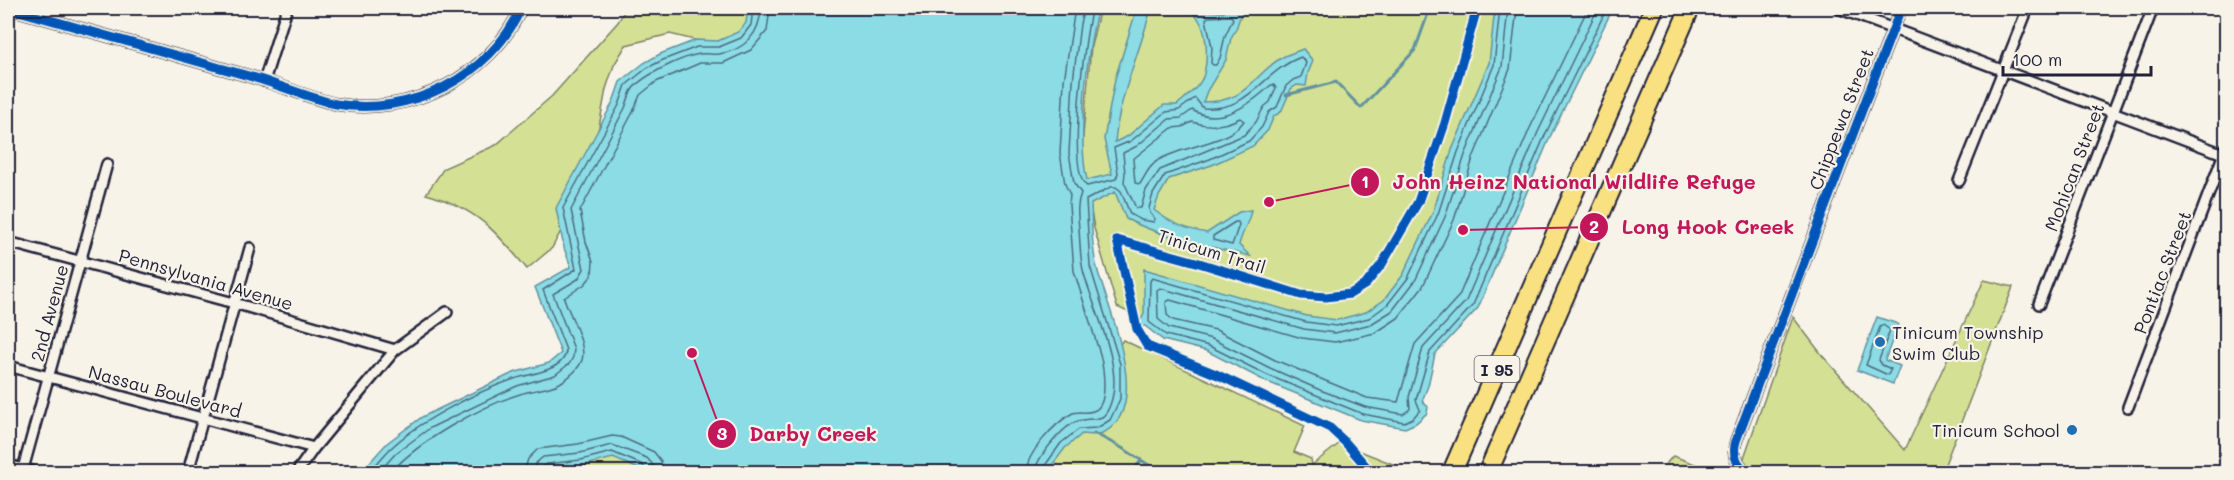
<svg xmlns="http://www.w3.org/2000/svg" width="2234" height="480" viewBox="0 0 2234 480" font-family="Mali,sans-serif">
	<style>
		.green { fill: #d4e093; stroke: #7b8167; stroke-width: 1.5 }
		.water { fill: #8bdce5; stroke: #6192a1; stroke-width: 1.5 }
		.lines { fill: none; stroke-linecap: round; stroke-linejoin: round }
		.shore { stroke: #4c6c7f; stroke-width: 1.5 }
		.stream { stroke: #6192a1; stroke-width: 3 }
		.minor-casing { stroke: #22223b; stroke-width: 14 }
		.motorway-casing { stroke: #22223b; stroke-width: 22 }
		.minor { stroke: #f7f3e8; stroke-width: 9 }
		.motorway { stroke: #f9e181; stroke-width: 18 }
		.cycleway-casing { stroke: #f7f3e8; stroke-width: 13 }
		.cycleway { stroke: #0057b8; stroke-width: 9 }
		.poi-dot { fill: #1f6fb2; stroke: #f7f3e8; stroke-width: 2 }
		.labels { text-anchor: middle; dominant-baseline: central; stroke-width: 4.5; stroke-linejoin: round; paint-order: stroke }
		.shield { fill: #f7f3e8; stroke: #62616f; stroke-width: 1.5 }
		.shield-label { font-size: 16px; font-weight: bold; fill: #22223b }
		.street-label { font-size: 18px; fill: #22223b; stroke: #f7f3e8 }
		.poi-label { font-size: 18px; fill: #22223b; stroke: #f7f3e8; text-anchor: start }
		.leader { fill: none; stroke: #c2185b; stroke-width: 2 }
		.callout-dot { fill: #c2185b; stroke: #f7f3e8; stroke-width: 2 }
		.mark-label { font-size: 18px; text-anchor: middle; font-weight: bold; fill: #fff }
		.callout-label { font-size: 20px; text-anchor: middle; font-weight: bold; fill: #c2185b; stroke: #f7f3e8; stroke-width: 4.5; stroke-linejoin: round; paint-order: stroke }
	</style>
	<rect width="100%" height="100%" fill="#f7f3e8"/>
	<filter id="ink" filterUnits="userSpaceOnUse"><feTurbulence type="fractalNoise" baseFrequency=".0167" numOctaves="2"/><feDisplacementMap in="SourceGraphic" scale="12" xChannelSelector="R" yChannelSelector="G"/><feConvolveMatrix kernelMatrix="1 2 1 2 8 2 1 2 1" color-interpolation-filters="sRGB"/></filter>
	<g filter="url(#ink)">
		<path class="green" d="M626 8H779L743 52 670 34 626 45 614 65 606 89 599 127 583 189 552 248 527 269C495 230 476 208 426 194L444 168 496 145 552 96 618 22Z
			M1100 8H1544L1407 288 1286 385 1117 307 1094 228 1083 167 1082 147 1091 46Z
			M1984 280 2013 287 1942 472H1739L1793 317 1822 355 1905 450Z
			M1123 340 1305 426 1294 452 1311 459 1312 465 1340 443 1413 472H1026Z
			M582 446 659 472H499Z
			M1673 456 1717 472H1659Z"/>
		<path class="water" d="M748 8H1098C1087 50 1077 139 1087 180L1112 174 1104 139 1115 79 1137 8H1151C1140 53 1119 95 1115 142L1128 136 1164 105H1177C1186 97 1201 86 1204 74 1208 58 1208 27 1195 15 1191 12 1187 12 1182 10L1183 8H1202L1209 11 1223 12 1229 8H1243L1236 29 1231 38 1226 60 1207 91 1203 102C1249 102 1249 78 1281 58 1287 54 1296 52 1303 49L1313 61 1308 73 1306 86 1297 85 1291 89 1281 112 1274 116 1268 130 1253 146 1212 165 1169 179 1159 196 1154 210C1170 223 1186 229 1207 233L1239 212 1251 210C1249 223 1242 232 1239 245L1250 256C1208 246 1164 238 1126 219L1115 192 1091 204C1092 224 1091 248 1097 268 1107 307 1156 412 1100 434 1095 436 1087 434 1082 434L1065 448 1047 472H646L613 458 582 466 535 472H361L387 443 422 417 513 373 549 363 561 353 535 287 571 267 564 248 556 208 613 102 620 82 644 63 660 54 696 40 718 41 738 32 746 23Z
			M1495 8H1613L1550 137 1478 308 1435 354 1428 386 1422 401 1428 407 1427 413 1416 423 1405 428 1361 420 1265 381 1207 351 1163 340 1145 326H1142L1141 320 1144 314V269L1307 316 1337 320 1366 312 1384 300 1403 275 1433 212 1452 150 1489 63Z
			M1877 317 1898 324 1885 360 1900 366 1893 384 1857 370Z"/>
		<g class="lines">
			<path class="shore" d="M1500 8 1494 65 1458 152 1438 214 1408 278 1387 305 1369 318 1336 326 1306 322 1152 278 1150 281 1149 322 1166 335 1209 346 1267 375 1363 414 1404 422 1413 418 1420 410 1416 400 1430 352 1473 305 1545 135 1607 8
				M1508 8 1502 67 1465 155 1445 217 1415 281 1392 311 1371 324 1335 333 1304 329 1160 288 1157 290 1158 319 1169 328 1212 339 1270 368 1320 390 1365 407 1403 414 1410 409 1409 397 1423 348 1466 301 1538 132 1598 8
				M1517 8 1510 69 1473 158 1454 220 1423 286 1398 318 1375 333 1335 342 1302 338 1170 300 1166 302 1167 315 1173 320 1216 330 1275 360 1367 398 1398 402 1415 344 1459 296 1530 128 1588 8
				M1231 16 1233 19 1225 36 1220 58 1216 65H1213L1211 63 1212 47 1206 19 1208 17Z
				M1271 85H1274L1276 88 1270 102 1264 107 1256 122 1244 135 1160 170 1146 190 1141 208H1136L1124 182 1125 173 1123 153 1137 146 1169 119 1181 118 1192 110C1220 127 1251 104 1271 85Z
				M1240 118 1244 121C1227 145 1181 145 1157 161 1149 166 1145 176 1140 184L1135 183 1133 159 1172 128 1182 127 1192 122C1208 127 1225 126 1240 118Z
				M1235 222H1238L1239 225 1232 245 1213 240V236Z
				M1883 325 1890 330 1879 360 1882 365 1891 369 1888 375 1866 365 1880 327Z
				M369 472C376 465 383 456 390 449 419 421 476 392 514 379 528 374 566 371 566 350L543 290 576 269 563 208 619 105 626 85 647 68 663 60 697 47H719L741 38 751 25 753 8
				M379 472 396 453 430 428 517 386 555 375 570 363 573 357 574 349 553 294 578 279 584 269 571 210 625 108C627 103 629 95 632 90 641 76 684 56 700 54 707 53 713 55 719 54 746 50 760 33 761 8
				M391 472C419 441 479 407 520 394 533 390 548 389 560 383 568 378 579 369 582 360 587 344 569 314 564 298L585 284 592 275 593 261 586 242 580 211 633 112 640 95 656 82 700 63H723L751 50 767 31 770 8
				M524 472 528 459 538 449 578 444 612 436 621 437 654 452 661 461 663 472
				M533 472 536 463 543 457 580 453 612 445 647 458 653 465 654 472
				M541 472 542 467 547 464 581 460 612 452 643 465 646 472
				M1026 472C1027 453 1054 424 1071 414 1078 410 1086 414 1093 411 1110 406 1103 366 1100 354L1074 271 1069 205 1070 195 1065 184 1060 153 1064 81 1075 8
				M1035 472C1036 458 1064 425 1078 421 1096 415 1104 427 1112 399 1122 362 1092 306 1083 270 1080 257 1080 242 1079 229 1078 216 1076 205 1081 193L1074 183 1069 153 1073 81 1080 24 1084 8
				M1043 472 1044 467 1061 443 1079 429 1097 428 1110 420 1120 399V364L1090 266 1086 200 1111 187H1116L1121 191 1130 214 1141 220 1154 222 1155 219 1150 213 1149 208 1153 194 1165 175 1210 159 1249 141 1262 127 1269 112 1277 107 1286 86 1293 80 1301 77 1306 63 1301 57C1262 71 1251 112 1203 108L1195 98 1179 110 1166 112 1131 141 1114 148 1118 173 1116 179 1087 186C1066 174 1085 33 1092 8"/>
			<path class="stream" d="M1286 95 1336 82 1361 108 1415 50 1430 8
				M1094 433 1122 448 1160 472
				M1131 472 1141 461"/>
			<defs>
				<path id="minor" d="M8 8C75 27 142 46 210 65 230 71 251 76 271 83 292 90 314 99 336 104 409 117 491 77 521 8
					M1838 8 2226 155
					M264 81 287 8
					M1959 181 2028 8
					M8 242 234 303 395 350
					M2039 304 2153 8
					M8 366 314 448
					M2128 407 2226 148
					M8 465 35 472
					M23 469 107 164
					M188 472 250 248
					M297 472 314 448 395 350 447 312
					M1747 472C1736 464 1732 454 1736 441L1901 8"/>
				<path id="motorway" d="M1452 472 1654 8
					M1488 472 1690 8"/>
			</defs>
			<use href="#minor" class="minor-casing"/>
			<use href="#motorway" class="motorway-casing"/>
			<use href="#minor" class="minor"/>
			<use href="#motorway" class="motorway"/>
			<defs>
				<path id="cycleway" d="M8 8C75 27 142 46 210 65 230 71 251 76 271 83 292 90 314 99 336 104 409 117 491 77 521 8
					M1371 472 1345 442 1330 428 1218 375 1147 346 1137 329 1117 240 1196 262 1301 295 1326 297 1350 294 1366 284 1382 264 1418 202 1445 123 1477 8
					M1747 472C1736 464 1732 454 1736 441L1901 8"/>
			</defs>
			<use href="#cycleway" class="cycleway-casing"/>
			<use href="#cycleway" class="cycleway"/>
		</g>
	</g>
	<g class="poi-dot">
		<circle cx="1880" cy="342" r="6"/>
		<circle cx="2072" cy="430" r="6"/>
	</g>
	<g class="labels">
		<rect class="shield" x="1474.5" y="356" width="45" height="26" rx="4.5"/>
		<g class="shield-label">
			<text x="1497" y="369">I 95</text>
		</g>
		<g class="street-label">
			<text transform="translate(1841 119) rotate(-69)">Chippewa Street</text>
			<text transform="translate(2074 167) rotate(-69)">Mohican Street</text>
			<text transform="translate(1212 251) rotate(17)">Tinicum Trail</text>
			<text transform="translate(2162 272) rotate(-69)">Pontiac Street</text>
			<text transform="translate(206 279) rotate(16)">Pennsylvania Avenue</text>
			<text transform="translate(49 313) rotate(-75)">2nd Avenue</text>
			<text transform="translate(165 391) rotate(15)">Nassau Boulevard</text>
		</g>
		<g class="poi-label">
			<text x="1892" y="332">Tinicum Township<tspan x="1892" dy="21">Swim Club</tspan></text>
			<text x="2060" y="430" text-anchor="end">Tinicum School</text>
		</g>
	</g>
	<path class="leader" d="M1269 202L1365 182M1463 230L1594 227M692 353L722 434"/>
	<g class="callout-dot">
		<circle cx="1269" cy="202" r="6"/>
		<circle cx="1463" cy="230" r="6"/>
		<circle cx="692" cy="353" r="6"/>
		<circle cx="1365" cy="182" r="15"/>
		<circle cx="1594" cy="227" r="15"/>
		<circle cx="722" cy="434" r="15"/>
	</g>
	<g class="mark-label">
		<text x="1365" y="188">1</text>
		<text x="1594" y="233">2</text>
		<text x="722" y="440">3</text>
	</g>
	<g class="callout-label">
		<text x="1574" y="189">John Heinz National Wildlife Refuge</text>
		<text x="1708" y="234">Long Hook Creek</text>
		<text x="813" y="441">Darby Creek</text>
	</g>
	<rect width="2234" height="480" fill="none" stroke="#f7f3e8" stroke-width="30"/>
	<rect x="15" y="15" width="2204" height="450" fill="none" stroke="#22223b" stroke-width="2" filter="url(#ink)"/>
	<path d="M2003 66v9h148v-9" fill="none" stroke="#22223b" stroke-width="3"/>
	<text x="2012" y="66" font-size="18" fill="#22223b" stroke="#f7f3e8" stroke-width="4.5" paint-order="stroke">100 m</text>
</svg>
